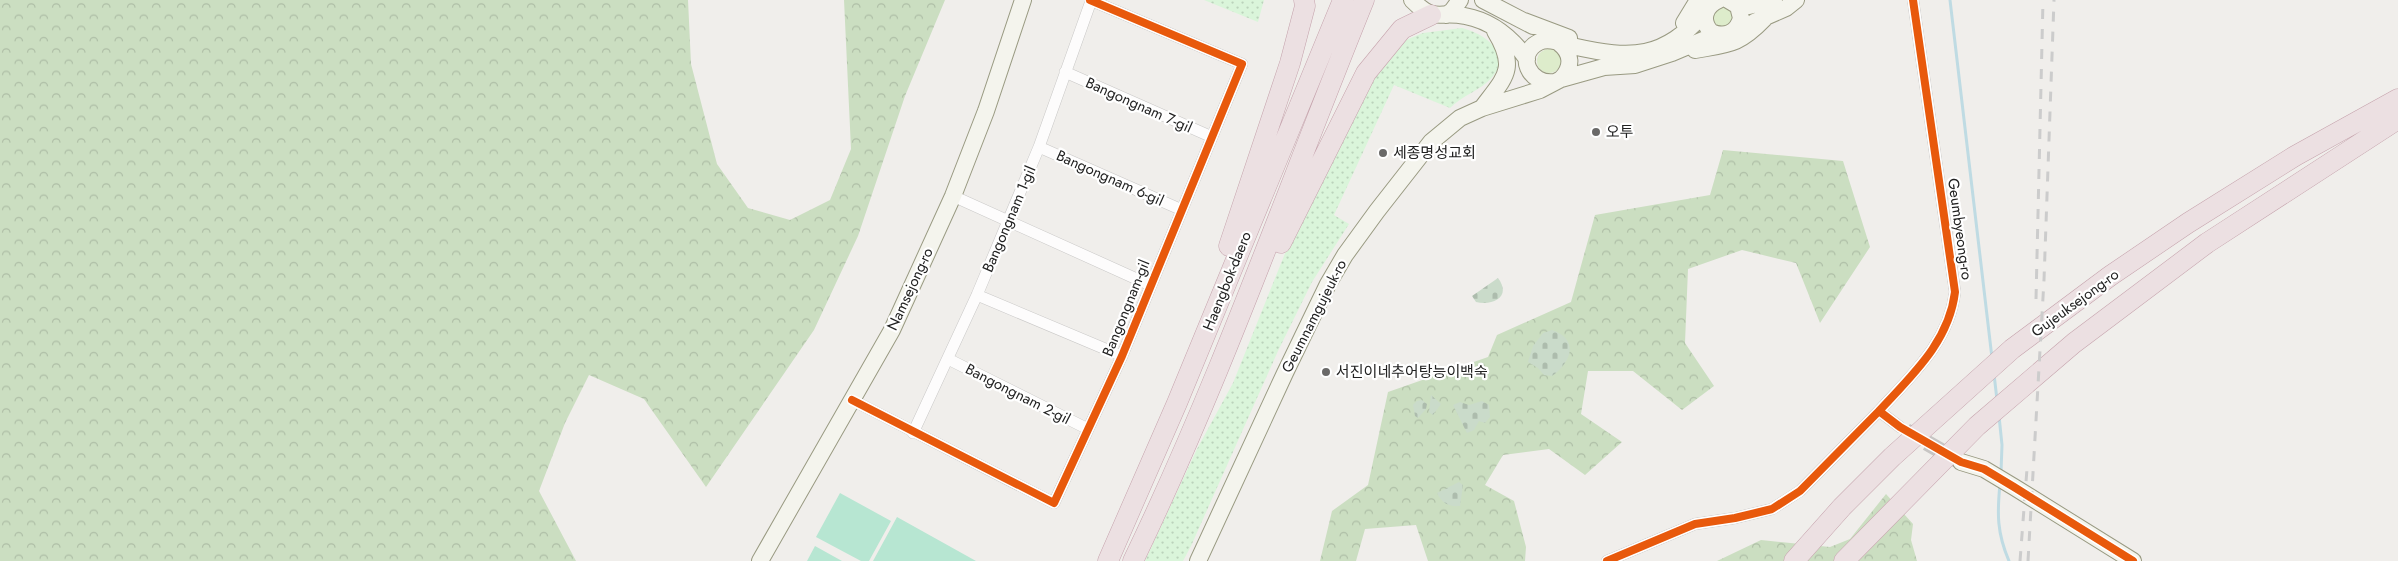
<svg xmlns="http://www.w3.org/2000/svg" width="2398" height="561" viewBox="0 0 2398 561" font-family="Jost,'Noto Sans KR',sans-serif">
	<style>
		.grass { fill: #ddeccb }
		.forest { fill: url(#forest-crowns) }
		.cemetery { fill: url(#cemetery-stones) }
		.park { fill: url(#park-dots) }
		.pitch { fill: #b7e6d2 }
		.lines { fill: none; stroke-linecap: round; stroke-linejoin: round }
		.stream { stroke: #bfdbe3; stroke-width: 3 }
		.secondary-tunnel { stroke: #c7c5c3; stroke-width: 16; stroke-dasharray: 16 8; stroke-linecap: butt }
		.street-casing { stroke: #c9c8c7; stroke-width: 12 }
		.secondary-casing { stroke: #999a82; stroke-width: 18 }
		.highway-casing { stroke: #c5a2ac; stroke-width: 21 }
		.street { stroke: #fdfcfc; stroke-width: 11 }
		.secondary { stroke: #f4f4ed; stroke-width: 16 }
		.highway { stroke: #ece0e2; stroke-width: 20 }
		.rail { stroke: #ccc; stroke-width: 3; stroke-dasharray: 10 10; stroke-linecap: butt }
		.cycleway-casing { stroke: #fff; stroke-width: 11 }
		.cycleway { stroke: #e8590c; stroke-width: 8 }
		.poi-dot { fill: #6a6968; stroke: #fff; stroke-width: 2 }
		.labels { text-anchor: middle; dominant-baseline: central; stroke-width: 4.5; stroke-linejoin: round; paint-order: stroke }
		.street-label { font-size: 15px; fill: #222; stroke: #fff }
		.poi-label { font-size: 15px; fill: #222; stroke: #fff; text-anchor: start }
	</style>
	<defs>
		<pattern id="forest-crowns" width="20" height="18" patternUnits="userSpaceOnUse" patternTransform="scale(1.25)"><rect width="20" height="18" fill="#cbdec1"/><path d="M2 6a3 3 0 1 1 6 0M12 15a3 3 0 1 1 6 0" fill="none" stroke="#aebea6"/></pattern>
		<pattern id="cemetery-stones" width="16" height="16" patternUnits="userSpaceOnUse" patternTransform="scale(1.25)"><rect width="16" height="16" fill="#cadbca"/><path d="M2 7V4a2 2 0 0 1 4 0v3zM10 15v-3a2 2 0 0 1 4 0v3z" fill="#adbcad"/></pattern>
		<pattern id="park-dots" width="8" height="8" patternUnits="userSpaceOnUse" patternTransform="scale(1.25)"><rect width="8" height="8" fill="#daf5da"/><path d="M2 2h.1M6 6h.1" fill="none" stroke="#bbd2bb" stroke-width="1.8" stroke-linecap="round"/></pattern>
	</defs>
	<rect width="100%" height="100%" fill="#f0eeeb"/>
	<path class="grass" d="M1713 17a10 10 0 1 1 20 0a10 10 0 1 1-20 0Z
		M1537 61a12 12 0 1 1 24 0a12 12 0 1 1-24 0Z"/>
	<path class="forest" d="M0 0H688L691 64 717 164 748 208 790 220 830 200 851 149 844 0H945L905 96 858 236 814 330 706 487 644 399 589 375 565 423 539 491 576 561H0Z
		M1723 150 1843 161 1870 247 1820 323 1796 263 1742 250 1688 269 1685 343 1714 386 1682 410 1633 371H1588L1581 414 1622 442 1585 475 1549 449 1503 455 1485 485 1514 501 1526 547 1525 561H1428L1416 525 1365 529 1356 561H1320L1332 511 1368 485 1388 392 1488 357 1497 335 1571 302 1595 215 1710 195Z
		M1886 494 1913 524 1911 540 1917 561H1717L1761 540 1830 547 1850 539Z"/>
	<path class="cemetery" d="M1498 278C1512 297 1493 306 1476 302L1472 296Z
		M1552 330C1580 340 1571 362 1552 376L1544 375 1538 368 1528 362 1533 346 1543 333Z
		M1431 395 1441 404 1433 415 1429 412Z
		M1422 400 1427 404 1426 409 1418 418 1415 416 1413 405 1417 401Z
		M1482 401 1489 405 1490 417 1485 423 1479 421 1474 430 1467 433 1453 405 1460 402 1469 405Z
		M1459 482 1463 485 1460 506C1448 507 1442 503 1437 493Z"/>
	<path class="park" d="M1204 0H1264L1258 22Z
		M1462 28C1490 35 1516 59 1485 84 1473 93 1461 97 1450 108L1394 85 1334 215 1349 224 1312 282 1278 351 1191 546 1183 561H1145L1197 449 1233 383 1294 231 1379 64 1401 42 1423 33Z"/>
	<path class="pitch" d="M840 493 891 521 869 561H861L816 537Z
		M897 517 976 561H873Z
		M815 546 842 561H807Z"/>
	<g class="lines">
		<path class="stream" d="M1950 0 1992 358
			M1994 374 1997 400
			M1999 416 2002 445 2001 472
			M2000 484C1997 514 1997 533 2009 561"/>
		<path class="secondary-tunnel" d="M1906 431 1959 461"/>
		<defs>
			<path id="street" d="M1065 72 1212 137
				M1039 147 1182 210
				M953 196 1150 285
				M977 295 1122 356
				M948 359 1088 429
				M852 400 1054 503 1122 356 1242 64 1090 0
				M1900 427 1879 411C1912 375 1949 342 1955 292L1913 0
				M913 433 977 295 1039 147 1091 1
				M1607 561 1695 524 1735 518 1772 509 1800 491 1879 411"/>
			<path id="secondary" d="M1412 0C1436 24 1438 10 1465 16 1492 21 1512 38 1527 59
				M1483 0 1533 26
				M1719 0C1705 6 1700 20 1711 32 1725 38 1737 33 1741 18L1738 6 1728 0
				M1735 3 1749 6 1774 0
				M1446 15 1452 11 1460 0
				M1524 21 1569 38
				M1754 22 1786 8 1796 0
				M1684 23 1698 0
				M1559 43C1572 53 1573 67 1561 79
				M1695 50C1729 44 1739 45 1764 19
				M1555 82C1529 86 1515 54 1539 42 1549 37 1562 43 1572 46 1634 60 1662 59 1706 12
				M1482 108C1505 77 1518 69 1495 31
				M1961 462 1984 469 2014 487 2133 561
				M760 561 892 330 953 196 986 111 1023 0
				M1198 561 1285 373 1328 284 1345 255 1377 211 1431 142 1460 118 1482 108 1540 90 1561 79 1604 67 1635 65 1672 53 1717 34"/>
			<path id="highway" d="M1281 243 1366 73 1402 29 1431 15
				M1229 246 1290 63 1305 6 1304 0
				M1108 561 1177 403 1343 0
				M1133 561C1221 379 1288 187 1364 0
				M1794 561 1842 507 1892 457 2012 349 2110 276 2188 223 2295 156 2398 99
				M1844 561 1977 426 2074 343 2207 243 2398 119"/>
		</defs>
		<use href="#street" class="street-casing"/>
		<use href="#secondary" class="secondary-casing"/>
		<use href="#highway" class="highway-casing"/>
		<use href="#street" class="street"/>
		<use href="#secondary" class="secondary"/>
		<use href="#highway" class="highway"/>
		<path class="rail" d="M2036 299 2043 0
			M2020 561 2027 469
			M2028 561 2044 280 2054 0"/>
		<defs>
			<path id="cycleway" d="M1913 0 1955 292C1949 342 1912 375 1879 411L1900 427 1961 462 1984 469 2014 487 2133 561
				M852 400 1054 503 1122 356 1242 64 1090 0
				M1607 561 1695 524 1735 518 1772 509 1800 491 1879 411"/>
		</defs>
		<use href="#cycleway" class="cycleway-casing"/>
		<use href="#cycleway" class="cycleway"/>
	</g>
	<g class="poi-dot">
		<circle cx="1596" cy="132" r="5"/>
		<circle cx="1383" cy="153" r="5"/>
		<circle cx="1326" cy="372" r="5"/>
	</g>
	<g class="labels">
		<g class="street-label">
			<text transform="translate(1139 105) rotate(24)">Bangongnam 7-gil</text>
			<text transform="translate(1110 178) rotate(24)">Bangongnam 6-gil</text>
			<text transform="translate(1009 219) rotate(-67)">Bangongnam 1-gil</text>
			<text transform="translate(1960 229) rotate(82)">Geumbyeong-ro</text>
			<text transform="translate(1227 281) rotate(-68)">Haengbok-daero</text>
			<text transform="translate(910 289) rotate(-65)">Namsejong-ro</text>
			<text transform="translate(2075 303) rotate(-36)">Gujeuksejong-ro</text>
			<text transform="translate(1126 308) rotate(-68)">Bangongnam-gil</text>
			<text transform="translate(1314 316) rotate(-63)">Geumnamgujeuk-ro</text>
			<text transform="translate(1018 394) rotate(27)">Bangongnam 2-gil</text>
		</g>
		<g class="poi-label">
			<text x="1606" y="132">오투</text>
			<text x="1393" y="153">세종명성교회</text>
			<text x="1336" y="372">서진이네추어탕능이백숙</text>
		</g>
	</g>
</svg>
